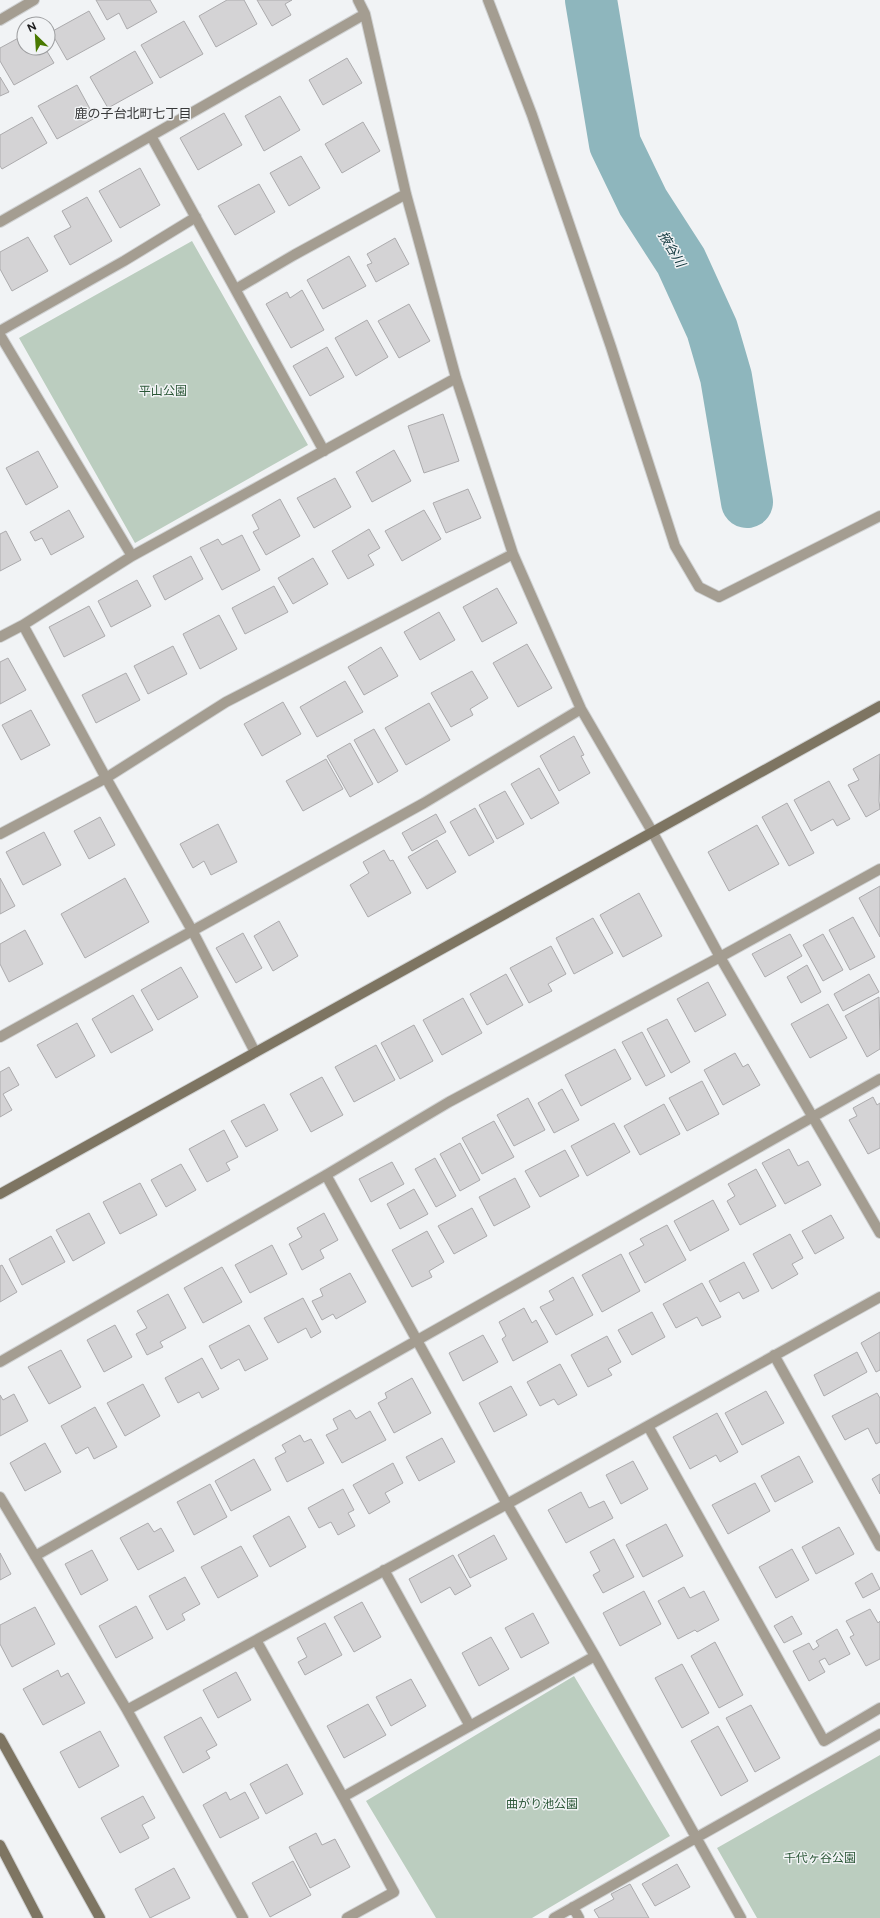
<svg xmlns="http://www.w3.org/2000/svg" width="880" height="1918" viewBox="0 0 880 1918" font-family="Figtree,'Noto Sans JP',sans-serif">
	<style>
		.green { fill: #bbcdbf }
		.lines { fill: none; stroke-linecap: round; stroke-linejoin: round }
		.river { stroke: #8eb6bd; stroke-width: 52 }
		.building { fill: #d4d3d5; stroke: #acabad }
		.street-casing { stroke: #cfd1d2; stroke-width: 12 }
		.secondary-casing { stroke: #cfd1d2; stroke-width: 12 }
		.street { stroke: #a49d91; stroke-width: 10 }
		.secondary { stroke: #7e7562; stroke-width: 10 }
		.labels { text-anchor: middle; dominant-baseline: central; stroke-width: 3; stroke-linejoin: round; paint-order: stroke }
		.park-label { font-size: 12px; fill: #2a5636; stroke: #f1f3f5 }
		.neighbourhood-label { font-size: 13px; fill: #373839; stroke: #f1f3f5 }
		.water-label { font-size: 13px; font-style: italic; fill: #0c343a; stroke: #f1f3f5 }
	</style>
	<rect width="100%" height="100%" fill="#f1f3f5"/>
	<path class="green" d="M192 241 308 445 135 543 19 338Z
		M574 1676 670 1836 532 1918H436L366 1801Z
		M880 1755V1918H757L717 1848Z"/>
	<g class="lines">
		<path class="river" d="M591 0 615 144 643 202 681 261 712 329 726 377 747 502"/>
	</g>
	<path class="building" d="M96 0H150L157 12 127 29 119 13 107 20Z
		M227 0H244L257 24 216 47 199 16Z
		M257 0H292L285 4 291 15 272 26Z
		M89 11 105 39 67 60 51 32Z
		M184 21 203 54 160 78 141 45Z
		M24 35V48H45L54 63 14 85 0 61V48Z
		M135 51 153 83 108 108 90 77Z
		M347 58 362 83 323 105 309 80Z
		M0 77 9 92 0 96Z
		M77 85 95 118 57 139 38 106Z
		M280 96 300 130 264 151 245 116Z
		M224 113 242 145 198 170 180 138Z
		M32 117 47 143 2 169 0 166V135Z
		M363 122 380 151 342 173 325 144Z
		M301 156 320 188 289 206 270 173Z
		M140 168 160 205 120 228 99 191Z
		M259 184 275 212 235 235 218 206Z
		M87 197 112 241 70 265 54 236 71 227 62 211Z
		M28 237 48 271 12 291 0 269V252Z
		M395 238 409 264 376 282 367 265 372 263 367 254Z
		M349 256 366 286 323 309 307 280Z
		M302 290 324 330 291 348 266 304 287 292 290 298Z
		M409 304 430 341 399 358 378 321Z
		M367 320 388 357 356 376 335 338Z
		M327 347 344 377 310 396 293 366Z
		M443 414 459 461 424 473 408 426Z
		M394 450 411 481 372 502 356 472Z
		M38 451 58 487 26 505 6 468Z
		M335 478 351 507 314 528 297 498Z
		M468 489 481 518 446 533 433 503Z
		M280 499 300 536 266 555 253 532 259 529 252 515Z
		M69 510 84 537 51 555 42 538 35 541 30 532Z
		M424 510 441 539 402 561 385 531Z
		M369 529 380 548 368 555 374 565 348 579 332 551Z
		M6 531 21 560 0 571V534Z
		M242 535 260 570 222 590 200 548 218 539 222 545Z
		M191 556 203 579 165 600 153 576Z
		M313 558 328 584 293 604 278 578Z
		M137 580 151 606 111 627 98 601Z
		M274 586 288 612 245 634 232 608Z
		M497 588 517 623 482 642 463 607Z
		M89 606 105 636 64 657 49 627Z
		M439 612 455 640 420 660 404 632Z
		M219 615 237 649 200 669 183 634Z
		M527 644 552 688 518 707 493 663Z
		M173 646 187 674 148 694 134 666Z
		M381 647 398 676 364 695 348 667Z
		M8 658 26 690 0 704V662Z
		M472 671 488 698 470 709 473 715 451 727 431 693Z
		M126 673 140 700 96 723 82 695Z
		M345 681 363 712 317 737 300 707Z
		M283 702 301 734 262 756 244 724Z
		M429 703 450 740 406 765 385 728Z
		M31 710 50 745 21 760 2 725Z
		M374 729 398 771 378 783 354 740Z
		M574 736 584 755 581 756 590 773 559 791 540 756Z
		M350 743 373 784 350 797 327 756Z
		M880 754 879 801 880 809 866 817 848 785 859 780 853 769Z
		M326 759 343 789 303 811 286 781Z
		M539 768 559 803 531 819 511 784Z
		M829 781 850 819 837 826 833 819 811 831 794 800Z
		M505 791 524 824 497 839 479 805Z
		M787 803 814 853 789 866 762 817Z
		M475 808 494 842 469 856 450 822Z
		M436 814 446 832 412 851 402 833Z
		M100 817 115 845 89 859 74 831Z
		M218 824 237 862 211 875 204 861 193 868 180 844Z
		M757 825 779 864 729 891 708 852Z
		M44 832 61 865 23 885 6 852Z
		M437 840 456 872 427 889 408 857Z
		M384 850 390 861 393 860 411 893 368 917 350 885 369 873 363 862Z
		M0 878 15 906 0 914Z
		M125 878 149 922 85 958 61 914Z
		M880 886V937L859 898Z
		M639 893 662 936 623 957 600 915Z
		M853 917 875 957 850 970 829 930Z
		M593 918 613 953 574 974 556 938Z
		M279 921 298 956 273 971 254 936Z
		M25 930 43 964 9 982 0 964V944Z
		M243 933 262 968 236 983 216 948Z
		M790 934 802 956 765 977 752 954Z
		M823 934 843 970 823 981 803 945Z
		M551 946 566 974 548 984 552 991 529 1003 510 968Z
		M807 965 821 992 801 1003 787 977Z
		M181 967 198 997 158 1020 141 990Z
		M506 974 523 1005 487 1025 470 994Z
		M869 974 879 992 843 1011 834 994Z
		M708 982 726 1015 695 1032 677 999Z
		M133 995 153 1030 111 1053 92 1019Z
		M879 997 880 1049 867 1057 845 1016Z
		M463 998 482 1033 442 1055 423 1020Z
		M828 1004 847 1038 810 1058 791 1024Z
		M667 1019 690 1062 671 1073 647 1029Z
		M77 1023 95 1056 56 1078 37 1045Z
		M414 1025 433 1061 400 1079 381 1043Z
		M642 1032 665 1076 646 1086 622 1042Z
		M376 1045 395 1080 354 1102 335 1067Z
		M615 1049 631 1079 581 1106 565 1075Z
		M735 1053 743 1067 748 1064 760 1085 723 1105 704 1070Z
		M9 1067 19 1085 3 1094 12 1110 0 1117V1072Z
		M322 1077 343 1115 311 1132 290 1094Z
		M702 1081 719 1114 687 1131 669 1098Z
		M562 1089 579 1120 554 1133 538 1103Z
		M873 1097 877 1105 880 1103V1148L868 1154 849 1120 857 1116 853 1108Z
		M528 1098 545 1130 514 1146 497 1115Z
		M264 1104 278 1130 246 1147 231 1121Z
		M664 1104 680 1134 640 1155 624 1126Z
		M494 1121 514 1157 482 1174 462 1138Z
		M614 1123 630 1152 587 1176 571 1146Z
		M224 1130 238 1157 226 1163 230 1170 207 1182 189 1149Z
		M460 1143 480 1180 460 1191 440 1154Z
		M789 1149 798 1166 808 1161 821 1185 785 1204 762 1163Z
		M565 1150 579 1176 540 1197 525 1171Z
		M435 1158 456 1196 436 1207 415 1169Z
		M392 1162 404 1184 371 1202 359 1179Z
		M181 1164 196 1190 166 1207 151 1180Z
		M756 1169 776 1206 740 1225 727 1201 735 1196 728 1184Z
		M515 1178 530 1207 494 1226 479 1197Z
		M140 1183 157 1215 120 1234 103 1202Z
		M414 1189 428 1214 400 1229 387 1204Z
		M713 1200 729 1230 690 1251 674 1221Z
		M472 1208 487 1236 454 1254 438 1226Z
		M89 1213 105 1243 73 1261 56 1230Z
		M324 1213 338 1240 320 1250 324 1258 302 1270 289 1244 302 1237 297 1228Z
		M831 1215 844 1238 815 1254 802 1231Z
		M667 1225 686 1260 645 1283 629 1253 644 1245 640 1239Z
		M427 1231 444 1262 429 1271 432 1277 412 1287 392 1250Z
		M790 1234 803 1258 792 1264 798 1274 772 1289 753 1254Z
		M51 1236 65 1262 22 1285 9 1259Z
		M272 1245 287 1274 250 1293 235 1265Z
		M621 1254 640 1291 602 1312 582 1275Z
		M744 1262 759 1291 743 1299 739 1292 720 1302 709 1281Z
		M2 1265 17 1292 0 1302V1266Z
		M222 1267 242 1302 203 1323 184 1288Z
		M350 1273 366 1302 336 1319 333 1314 322 1320 312 1301 323 1296 320 1289Z
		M573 1277 593 1315 556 1335 540 1307 554 1300 549 1291Z
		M702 1283 721 1317 702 1326 697 1317 676 1328 663 1304Z
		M168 1294 186 1328 160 1342 163 1347 147 1355 136 1334 147 1328 137 1311Z
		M303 1298 321 1332 311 1338 306 1328 278 1343 264 1318Z
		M524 1308 532 1323 536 1320 548 1342 513 1361 502 1339 506 1336 499 1322Z
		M652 1312 665 1337 632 1355 618 1330Z
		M115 1325 132 1357 104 1372 87 1340Z
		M249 1325 268 1359 245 1371 239 1359 221 1369 209 1346Z
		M880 1332V1370L876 1372 861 1343Z
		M483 1335 498 1362 463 1381 449 1353Z
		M607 1336 621 1362 608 1369 612 1375 588 1387 571 1355Z
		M61 1350 81 1387 49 1404 28 1367Z
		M857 1352 867 1372 824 1396 814 1375Z
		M202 1358 219 1389 202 1398 199 1392 178 1403 165 1378Z
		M560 1364 577 1395 558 1405 554 1399 540 1406 527 1382Z
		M412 1378 431 1413 394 1433 378 1403 387 1398 385 1393Z
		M143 1384 160 1416 125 1436 107 1403Z
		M511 1386 527 1415 494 1432 479 1403Z
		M766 1391 784 1423 742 1445 725 1413Z
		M877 1393 880 1398V1442L876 1444 868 1428 845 1440 832 1416Z
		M14 1394 28 1421 0 1436V1395L3 1400Z
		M95 1407 117 1447 94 1459 88 1447 76 1454 61 1426Z
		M350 1410 356 1419 370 1411 386 1440 342 1463 326 1435 338 1429 333 1419Z
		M717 1413 738 1452 720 1462 716 1455 690 1469 673 1437Z
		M300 1435 304 1442 311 1439 324 1463 287 1482 275 1458 286 1452 282 1445Z
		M442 1438 455 1462 419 1481 406 1457Z
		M45 1443 61 1472 25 1491 10 1463Z
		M799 1456 813 1482 775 1502 761 1476Z
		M254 1459 271 1490 231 1511 215 1481Z
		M633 1461 648 1489 621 1504 606 1475Z
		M393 1463 403 1483 385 1493 390 1502 369 1514 353 1485Z
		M880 1474V1494L872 1479Z
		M755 1483 770 1511 728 1534 712 1505Z
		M210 1484 227 1517 194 1535 177 1502Z
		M343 1489 354 1510 348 1513 355 1526 338 1535 331 1522 319 1528 308 1508Z
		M581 1492 589 1508 604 1501 613 1518 566 1543 548 1510Z
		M289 1516 306 1547 270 1567 253 1536Z
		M148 1523 154 1532 161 1528 174 1551 138 1570 120 1538Z
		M666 1524 683 1556 643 1577 626 1545Z
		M839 1527 854 1554 816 1574 802 1547Z
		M494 1535 507 1559 470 1578 458 1555Z
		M614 1539 634 1577 603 1593 593 1575 600 1571 590 1552Z
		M241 1546 258 1576 218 1598 201 1567Z
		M792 1549 809 1580 776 1598 759 1567Z
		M92 1550 108 1580 81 1595 65 1564Z
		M0 1553 11 1574 0 1580Z
		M453 1555 471 1586 455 1595 450 1587 421 1603 409 1579Z
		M872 1573 880 1589 863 1598 855 1583Z
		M185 1577 200 1604 182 1614 185 1620 167 1630 149 1596Z
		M684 1587 690 1598 704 1591 719 1620 697 1632 695 1630 678 1639 658 1601Z
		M644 1591 661 1624 620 1646 603 1613Z
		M362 1602 381 1637 354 1652 334 1617Z
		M136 1606 153 1638 116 1658 99 1626Z
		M35 1607 55 1644 12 1667 0 1644V1625Z
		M870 1609 878 1623 880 1621V1659L866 1666 850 1637 854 1635 846 1621Z
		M533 1613 549 1643 521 1658 505 1628Z
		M792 1616 802 1634 784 1643 774 1626Z
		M325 1623 342 1655 305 1675 298 1662 307 1657 297 1638Z
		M837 1629 850 1654 829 1665 825 1658 819 1661 825 1672 809 1681 793 1651 809 1643 813 1650 819 1646 816 1641Z
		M491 1637 509 1669 479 1686 462 1653Z
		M715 1642 743 1695 719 1708 691 1656Z
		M682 1664 709 1713 682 1728 655 1678Z
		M58 1670 61 1677 68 1673 85 1703 43 1725 23 1689Z
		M236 1672 251 1700 218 1718 203 1690Z
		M411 1679 426 1706 391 1726 376 1697Z
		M368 1704 386 1735 344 1758 327 1726Z
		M751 1705 780 1758 755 1772 726 1718Z
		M201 1717 217 1745 206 1751 210 1758 183 1773 164 1737Z
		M718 1726 748 1781 721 1796 691 1741Z
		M100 1731 119 1766 79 1788 60 1752Z
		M287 1764 303 1794 266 1814 250 1784Z
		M226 1792 230 1800 245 1792 259 1818 220 1838 203 1805Z
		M143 1796 155 1818 142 1825 149 1838 120 1853 101 1818Z
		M316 1833 322 1845 335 1839 350 1867 310 1888 289 1847Z
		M293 1861 311 1895 270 1917 252 1883Z
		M677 1864 690 1887 655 1906 642 1884Z
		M174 1868 190 1898 150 1918 135 1889Z
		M630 1884 649 1918H599L594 1910 614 1899 611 1894Z"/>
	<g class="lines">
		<defs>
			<path id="street" d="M358 0 365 14 406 194 456 378 513 554
				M488 0 532 115 611 347 675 546 699 587 719 597 880 516
				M0 20 34 0
				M151 136 324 451
				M0 222 365 14
				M236 289 294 255 406 194
				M0 331 124 261 196 217
				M0 335 132 556
				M23 625 132 556 456 378
				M0 637 23 625 106 778 193 932 255 1052
				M0 834 106 778 226 702 513 554 581 709 653 833 720 957 880 1233
				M0 1037 424 803 581 709
				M326 1175 507 1504 595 1656 741 1918
				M774 1355 880 1546
				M0 1362 326 1175 449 1102 720 957 880 869
				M648 1426 824 1741 880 1708
				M0 1497 127 1710 243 1918
				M35 1556 880 1079
				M384 1570 470 1726
				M256 1640 343 1797
				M127 1710 507 1504 880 1297
				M573 1907 579 1918
				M347 1918 394 1892 343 1797 595 1656
				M554 1918 880 1734"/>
			<path id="secondary" d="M0 1194 880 706
				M0 1738 100 1918
				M0 1845 38 1918"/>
		</defs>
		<use href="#street" class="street-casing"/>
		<use href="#secondary" class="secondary-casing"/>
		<use href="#street" class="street"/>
		<use href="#secondary" class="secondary"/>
	</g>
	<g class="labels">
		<g class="park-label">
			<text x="163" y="391">平山公園</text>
			<text x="542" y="1804">曲がり池公園</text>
			<text x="820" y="1858">千代ヶ谷公園</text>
		</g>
		<g class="neighbourhood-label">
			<text x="133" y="113">鹿の子台北町七丁目</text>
		</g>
		<g class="water-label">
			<text transform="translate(672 249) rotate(59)">掖谷川</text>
		</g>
	</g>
	<g transform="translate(36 36) rotate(335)"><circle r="19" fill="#f1f3f5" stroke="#9c9d9f"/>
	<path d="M0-3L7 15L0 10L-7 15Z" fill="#497900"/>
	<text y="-6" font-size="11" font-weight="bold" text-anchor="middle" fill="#1c1c1d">N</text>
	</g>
</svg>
